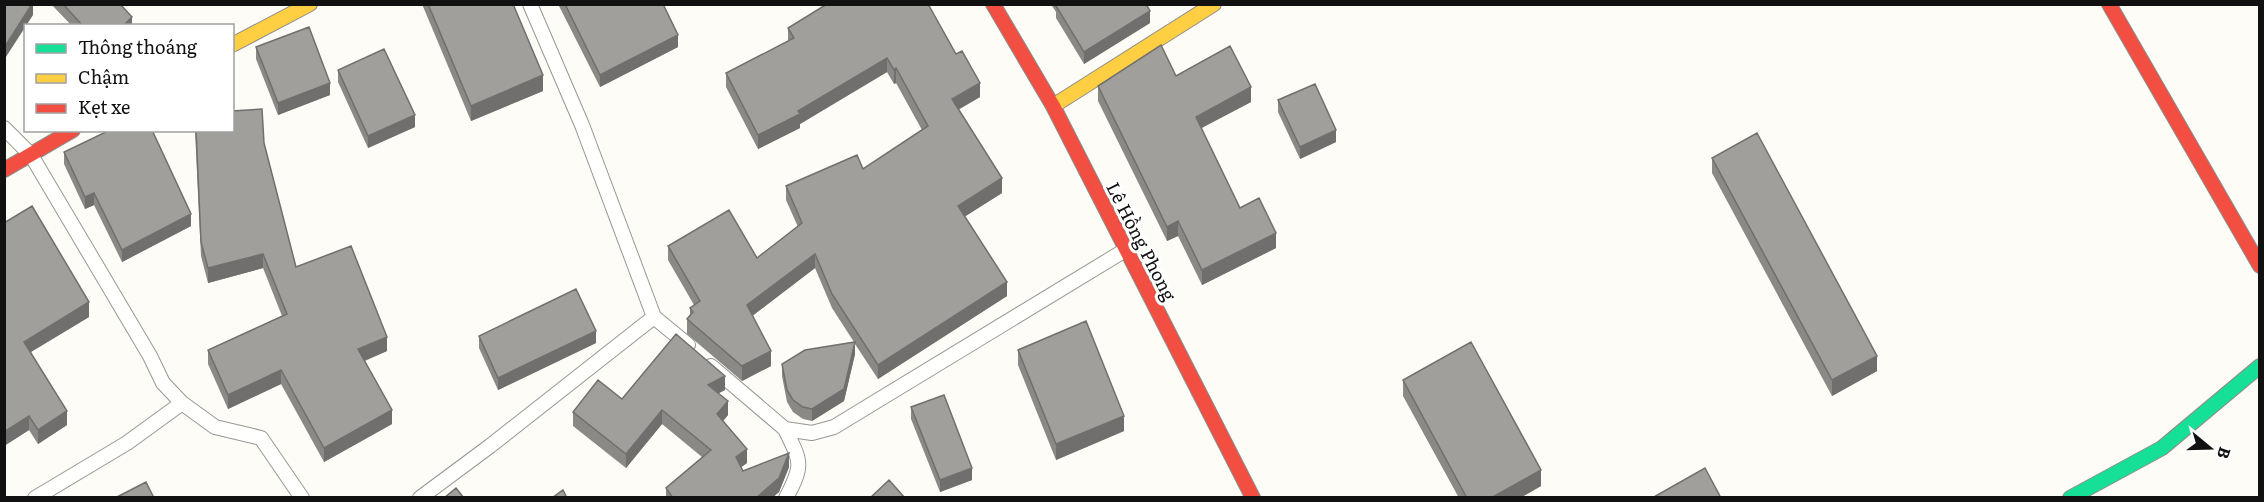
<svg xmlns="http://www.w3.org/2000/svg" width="2264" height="502" viewBox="0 0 2264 502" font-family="Literata,serif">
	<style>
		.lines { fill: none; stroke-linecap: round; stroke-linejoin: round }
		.lane-casing { stroke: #979795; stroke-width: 16 }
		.fast-casing { stroke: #8e8d8b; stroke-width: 16 }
		.slow-casing { stroke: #8e8d8b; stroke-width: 16 }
		.jam-casing { stroke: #8e8d8b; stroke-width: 16 }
		.lane { stroke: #fffffe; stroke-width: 14 }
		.fast { stroke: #16e098; stroke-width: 14 }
		.slow { stroke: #ffcf43; stroke-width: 14 }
		.jam { stroke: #f24e42; stroke-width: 14 }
		.wall { fill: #8a8986 }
		.shaded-wall { fill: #716f6d }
		.building { fill: #a19f9c; stroke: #716f6d; stroke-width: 1.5 }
		.labels { text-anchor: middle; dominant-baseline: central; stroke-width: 6; stroke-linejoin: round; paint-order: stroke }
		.street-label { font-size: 18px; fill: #111; stroke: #fff }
	</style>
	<rect width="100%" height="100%" fill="#fdfcf7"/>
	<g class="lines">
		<defs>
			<path id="lane" d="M530 4 582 125 654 317 688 345
				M4 128 31 155 150 356 163 383 182 403 215 427 261 438 302 498
				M711 366 785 429 812 433 834 427 1127 249
				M785 429C801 462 804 464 786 498
				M35 498 127 443 182 403
				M420 498 490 446 654 317"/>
			<path id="fast" d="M2070 498 2162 448 2260 366"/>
			<path id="slow" d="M232 45 310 4
				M1053 106 1214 4"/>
			<path id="jam" d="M993 4 1053 106 1253 498
				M2109 4 2260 266
				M4 170 73 130"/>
		</defs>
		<use href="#lane" class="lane-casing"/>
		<use href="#fast" class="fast-casing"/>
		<use href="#slow" class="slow-casing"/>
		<use href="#jam" class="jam-casing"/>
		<use href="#lane" class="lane"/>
		<use href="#fast" class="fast"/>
		<use href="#slow" class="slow"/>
		<use href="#jam" class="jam"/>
	</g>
	<path class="wall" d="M51 4H120L132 26H72Z
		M422 4H513L543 91 471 121Z
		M558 4H663L678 47 600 87Z
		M827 4 980 97 958 110 1002 193 965 216 1007 296 878 379 855 344V354L844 401 812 421 803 419 793 412 787 402 782 376V364L854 342 832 308 815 268 752 316 771 366 742 381 687 334V319L690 316V308L694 305 668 260V246L757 258 798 227 786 200V186L863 169 922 130 896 83 894 84 887 72 800 124V128L758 149 726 87V73L788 41V28Z
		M1051 4H1146L1150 23 1084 64 1056 18V12Z
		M256 47 330 95 278 115 256 59Z
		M338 70 415 127 368 148 338 82Z
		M1098 86 1251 102 1201 128 1240 208 1276 248 1202 285 1178 236 1167 241 1098 101Z
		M1278 100 1336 142 1300 159 1278 112Z
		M195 130H232L264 143 296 267 387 351 365 361 392 424 324 462 281 384 228 409 208 364V350L282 316 263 268 208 283 201 256Z
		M64 152 191 226 122 262 94 205 85 209 64 164Z
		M1712 158 1877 371 1832 396 1712 173Z
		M4 223 89 317 31 352 67 425 38 444 29 430 4 446Z
		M479 336 596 343 498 390 479 348Z
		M1018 350 1124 431 1056 460 1018 365Z
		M1403 380 1541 486 1520 498H1459L1403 396Z
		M725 390 718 393 728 415 723 421 747 463 741 467 743 471 789 467 779 492 772 498H666V488L702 457 662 424 626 468 573 426V412L622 399Z
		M911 407 972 480 940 492 911 419Z"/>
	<path class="shaded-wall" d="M32 4H33V15L4 60V48Z
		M1150 11V23L1084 64V52Z
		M132 17V26H123Z
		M678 35V47L600 87V75Z
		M887 58V72L800 124V128L758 149V135Z
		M896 68V83L894 84V70Z
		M543 75V91L471 121V106Z
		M330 83V95L278 115V103Z
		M980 83V97L952 113V99Z
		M1251 87V102L1196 131V117Z
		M415 115V127L368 148V136Z
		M1336 130V142L1300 159V147Z
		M1002 178V193L958 221V206Z
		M94 193V205L85 209V197Z
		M191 214V226L122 262V250Z
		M1178 221V236L1167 241V227Z
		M1276 233V248L1202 285V270Z
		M263 254V268L208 283V268Z
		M815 254V268L747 320V305Z
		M1007 282V296L878 379V365Z
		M89 302V317L24 356V342Z
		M596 331V343L498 390V378Z
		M387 337V351L358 363V349Z
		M855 342V354L844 401 812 421V409Z
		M771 351V366L742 381V366Z
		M1877 356V371L1832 396V380Z
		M281 370V384L228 409V395Z
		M725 376V390L708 399V385Z
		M728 401V415L717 428V414Z
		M392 410V424L324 462V448Z
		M662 410V424L626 468V454Z
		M67 411V425L38 444V430Z
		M29 416V430L4 446V432Z
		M1124 416V431L1056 460V444Z
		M747 449V463L736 471V457Z
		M789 453V467L779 492 772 498H756Z
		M972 468V480L940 492V480Z
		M1541 470V486L1520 498H1491Z"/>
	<path class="building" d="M4 4H32L4 48Z
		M63 4H120L132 17 123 26H83Z
		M428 4H513L543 75 471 106Z
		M565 4H663L678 35 600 75Z
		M827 4H928L956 54 962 51 980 83 952 99 1002 178 958 206 1007 282 878 365 832 294 815 254 747 305 771 351 742 366 687 319 693 312 690 308 700 301 668 246 729 210 757 258 802 223 786 186 857 155 863 169 928 126 896 68 894 70 887 58 798 111 800 114 758 135 726 73 794 38 788 28Z
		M1059 4H1146L1150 11 1084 52 1056 6Z
		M309 27 330 83 278 103 256 47Z
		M1161 45 1176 76 1230 46 1251 87 1196 117 1240 208 1259 198 1276 233 1202 270 1178 221 1167 227 1098 86Z
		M384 49 415 115 368 136 338 70Z
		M1315 84 1336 130 1300 147 1278 100Z
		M262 109 264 143 296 267 351 246 387 337 358 349 392 410 324 448 281 370 228 395 208 350 287 314 263 254 208 268 201 242 196 130H232V111Z
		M110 130H152L191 214 122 250 94 193 85 197 64 152Z
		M1757 133 1877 356 1832 380 1712 158Z
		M32 206 89 302 24 342 67 411 38 430 29 416 4 432V223Z
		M576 289 596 331 498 378 479 336Z
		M1086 321 1124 416 1056 444 1018 350Z
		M676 334 725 376 708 385 728 401 717 414 747 449 736 457 743 471 789 453 779 478 756 498H673L666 488 711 450 662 410 626 454 573 412 598 380 622 399Z
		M855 342 844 389 812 409 803 407 793 400 787 390 782 364 805 350Z
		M1471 342 1541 470 1491 498H1467L1403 380Z
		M944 395 972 468 940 480 911 407Z
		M1705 468 1721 498H1652Z
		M889 480 905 498H870Z
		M146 482 154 498H115Z
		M456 488 464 498H444Z
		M563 490 567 498H552Z"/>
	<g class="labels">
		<g class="street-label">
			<text transform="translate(1142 241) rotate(63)">Lê Hồng Phong</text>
		</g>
	</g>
	<rect width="2264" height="502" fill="none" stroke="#111111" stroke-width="12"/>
	<rect x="24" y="24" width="210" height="108" fill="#ffffff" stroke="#a0a0a0" stroke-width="1.5"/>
	<rect x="36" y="44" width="30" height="9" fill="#16e098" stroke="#a0a0a0" stroke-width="1.5"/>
	<text x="78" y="54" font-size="18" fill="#111111">Thông thoáng</text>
	<rect x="36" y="74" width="30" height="9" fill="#ffcf43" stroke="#a0a0a0" stroke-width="1.5"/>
	<text x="78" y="84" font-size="18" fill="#111111">Chậm</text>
	<rect x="36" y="104" width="30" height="9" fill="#f24e42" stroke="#a0a0a0" stroke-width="1.5"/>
	<text x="78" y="114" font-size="18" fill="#111111">Kẹt xe</text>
	<g transform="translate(2210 448) rotate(109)" stroke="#ffffff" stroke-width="4.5" paint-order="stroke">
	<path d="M0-4.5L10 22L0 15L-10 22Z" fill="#111111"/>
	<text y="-9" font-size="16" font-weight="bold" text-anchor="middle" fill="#111111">B</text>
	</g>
</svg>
